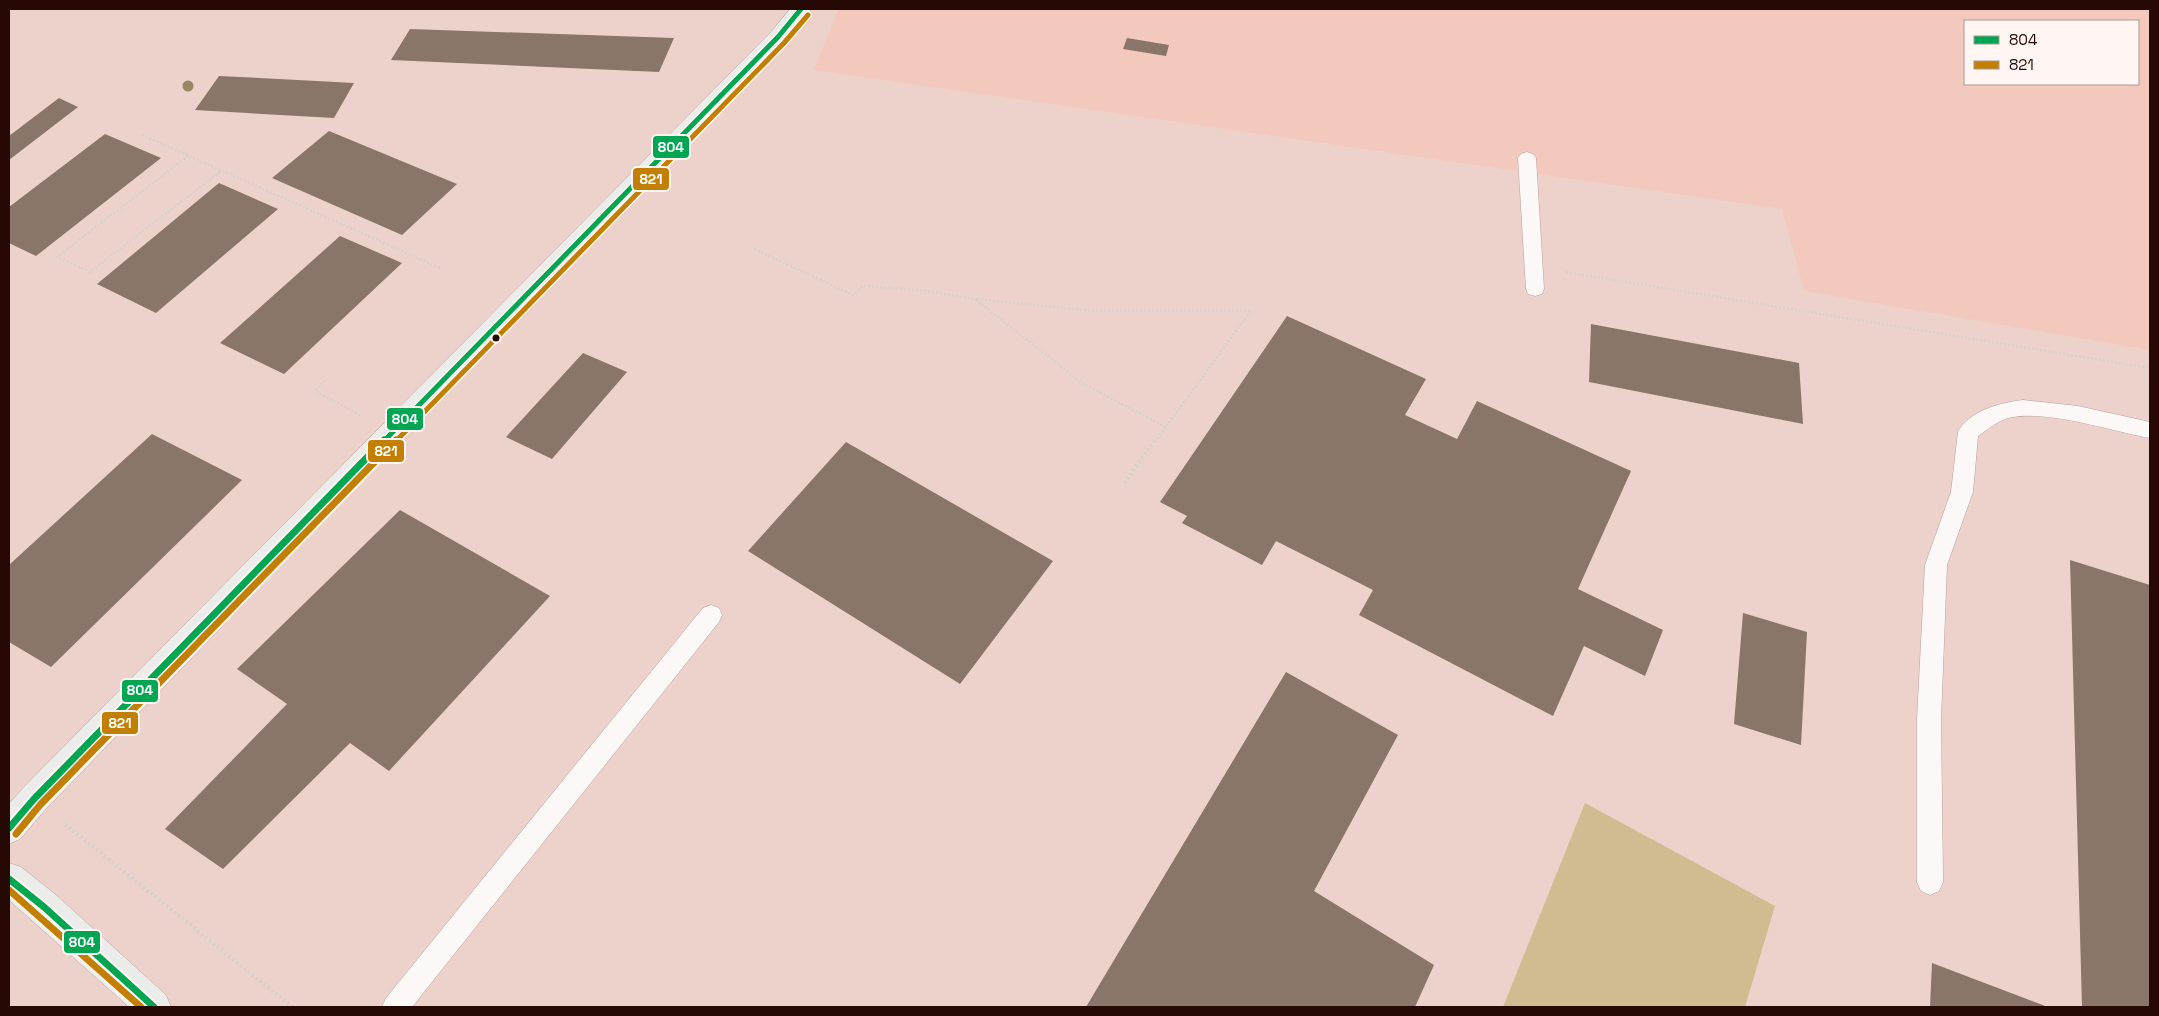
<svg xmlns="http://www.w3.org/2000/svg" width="2159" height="1016" viewBox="0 0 2159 1016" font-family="'Space Grotesk',sans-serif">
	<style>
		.built { fill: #f3c9bd; fill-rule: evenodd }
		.green { fill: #d1bb90 }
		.building { fill: #89756a }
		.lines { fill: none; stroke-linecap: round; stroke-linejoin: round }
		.lane-casing { stroke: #bca19a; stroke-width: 1 }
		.secondary-casing { stroke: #bca19a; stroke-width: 1 }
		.path-far1 { stroke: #d9d0ce; stroke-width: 2.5; stroke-dasharray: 2 2; stroke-linecap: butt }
		.path { stroke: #d9d0ce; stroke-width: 4; stroke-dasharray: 2.5 2.5; stroke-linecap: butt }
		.lane { fill: #fcf8f7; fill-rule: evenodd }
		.secondary { fill: #ececeb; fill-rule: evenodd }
		.bus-1-far1-casing { stroke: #fff6f3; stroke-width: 8 }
		.bus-1-casing { stroke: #fff6f3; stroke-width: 11 }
		.bus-2-far1-casing { stroke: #fff6f3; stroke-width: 8 }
		.bus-2-casing { stroke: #fff6f3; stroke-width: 11 }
		.bus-1-far1 { stroke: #00a651; stroke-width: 5 }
		.bus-1 { stroke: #00a651; stroke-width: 7 }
		.bus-2-far1 { stroke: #c37f01; stroke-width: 5 }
		.bus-2 { stroke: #c37f01; stroke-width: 7 }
		.tree { fill: #998663 }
		.bus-dot { fill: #260904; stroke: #fff6f3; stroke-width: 2 }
		.line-badge { stroke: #fff6f3; stroke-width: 2 }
		.badge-label { font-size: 14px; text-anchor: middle; font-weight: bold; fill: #fff }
	</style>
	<rect width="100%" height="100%" fill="#edd2cb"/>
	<path class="built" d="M838 9H2150V350L1804 291 1782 209 814 70ZM1965 21H2138V84H1965Z"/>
	<path class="green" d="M1585 803 1775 906 1745 1007H1503Z"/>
	<path class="building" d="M410 29 674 38 659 72 391 60Z
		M1127 38 1169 45 1166 56 1123 49Z
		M219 76 298 80 354 83 334 118 195 110Z
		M59 98 78 107 9 160V136Z
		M329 131 457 184 402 235 272 178Z
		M105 134 161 158 36 256 9 243V207Z
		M219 183 278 209 156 313 97 284Z
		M340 236 402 263 284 374 220 343Z
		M1287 316 1426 379 1405 415 1457 439 1477 401 1631 471 1578 589 1663 630 1645 676 1584 646 1553 716 1359 615 1373 590 1276 541 1262 565 1182 523 1187 516 1160 502Z
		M1591 324 1799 363 1803 424 1589 382Z
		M583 353 627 372 552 459 506 437Z
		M152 434 242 480 51 667 9 642V565Z
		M846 442 1053 561 960 684 748 551Z
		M400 510 550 596 389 771 350 743 223 869 165 829 287 704 237 669Z
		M2070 560 2150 585V1007H2082Z
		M1743 613 1807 632 1801 745 1734 724Z
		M1286 672 1398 735 1314 891 1434 965 1415 1007H1086Z
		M1932 963 2048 1007H1930Z"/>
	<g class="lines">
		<defs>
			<path id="lane" d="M1527 152 1533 154 1536 158 1544 289 1542 294 1535 296 1528 294 1526 289 1518 158 1521 154Z
				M2023 400 2078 406 2150 422V438C2110 431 2048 409 2008 418 1997 421 1987 430 1978 436L1973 492 1947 565 1941 720 1943 882 1939 891 1930 895 1921 891 1917 882V720L1925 565 1951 492 1958 432C1968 411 2002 402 2023 400Z
				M711 605 719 608 722 615 719 622 412 1007H382L386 998 703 608Z"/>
			<path id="secondary" d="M790 9H811L785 42 45 810 20 839 9 844V804L23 788 771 32Z
				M9 863 21 867 56 895 166 995 171 1007H129L9 900Z"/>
		</defs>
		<use href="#lane" class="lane-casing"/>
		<use href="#secondary" class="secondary-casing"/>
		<path class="path-far1" d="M142 135 440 268
			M188 156 57 257 90 272 221 171
			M754 249 853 295 863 286 920 290 975 299 1082 383 1167 428
			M1566 272 2150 368
			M977 299 1092 311H1250
			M325 380 315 391 360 415
			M1155 442 1250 312"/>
		<path class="path" d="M1124 483 1155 440
			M65 824 292 1007"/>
		<use href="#lane" class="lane"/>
		<use href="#secondary" class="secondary"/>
		<defs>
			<path id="bus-1-far1" d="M383 442 778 37 801 9"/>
			<path id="bus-1" d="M9 828 34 799 384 440
				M9 879 44 907 154 1007"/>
			<path id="bus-2-far1" d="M395 442 784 43 808 15"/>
			<path id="bus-2" d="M16 834 40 805 396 440
				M9 890 141 1007"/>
		</defs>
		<use href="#bus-1-far1" class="bus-1-far1-casing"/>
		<use href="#bus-1" class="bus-1-casing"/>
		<use href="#bus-2-far1" class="bus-2-far1-casing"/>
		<use href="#bus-2" class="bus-2-casing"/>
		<use href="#bus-1-far1" class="bus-1-far1"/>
		<use href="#bus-1" class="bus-1"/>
		<use href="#bus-2-far1" class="bus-2-far1"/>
		<use href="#bus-2" class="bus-2"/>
	</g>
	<circle class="tree" cx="188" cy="86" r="5.5"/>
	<circle class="bus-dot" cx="496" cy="338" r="4.5"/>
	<g class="line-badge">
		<rect x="652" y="135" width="38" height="24" rx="5" fill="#00a651"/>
		<rect x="632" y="167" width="38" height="24" rx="5" fill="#c37f01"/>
		<rect x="386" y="407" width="38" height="24" rx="5" fill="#00a651"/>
		<rect x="367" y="439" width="38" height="24" rx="5" fill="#c37f01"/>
		<rect x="121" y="679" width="38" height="24" rx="5" fill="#00a651"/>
		<rect x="101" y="711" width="38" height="24" rx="5" fill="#c37f01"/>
		<rect x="63" y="930" width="38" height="24" rx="5" fill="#00a651"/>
	</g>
	<g class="badge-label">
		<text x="671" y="152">804</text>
		<text x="651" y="184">821</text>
		<text x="405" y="424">804</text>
		<text x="386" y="456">821</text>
		<text x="140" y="695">804</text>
		<text x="120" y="728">821</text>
		<text x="82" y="947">804</text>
	</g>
	<rect width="2159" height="1016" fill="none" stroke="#260904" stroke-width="20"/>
	<rect x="1964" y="20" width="175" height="65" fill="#fff6f3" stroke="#a89793"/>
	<rect x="1974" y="36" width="25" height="8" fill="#00a651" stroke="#a89793"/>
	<text x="2009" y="45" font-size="15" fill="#260904">804</text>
	<rect x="1974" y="61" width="25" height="8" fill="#c37f01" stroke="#a89793"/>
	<text x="2009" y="70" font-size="15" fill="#260904">821</text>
</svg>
